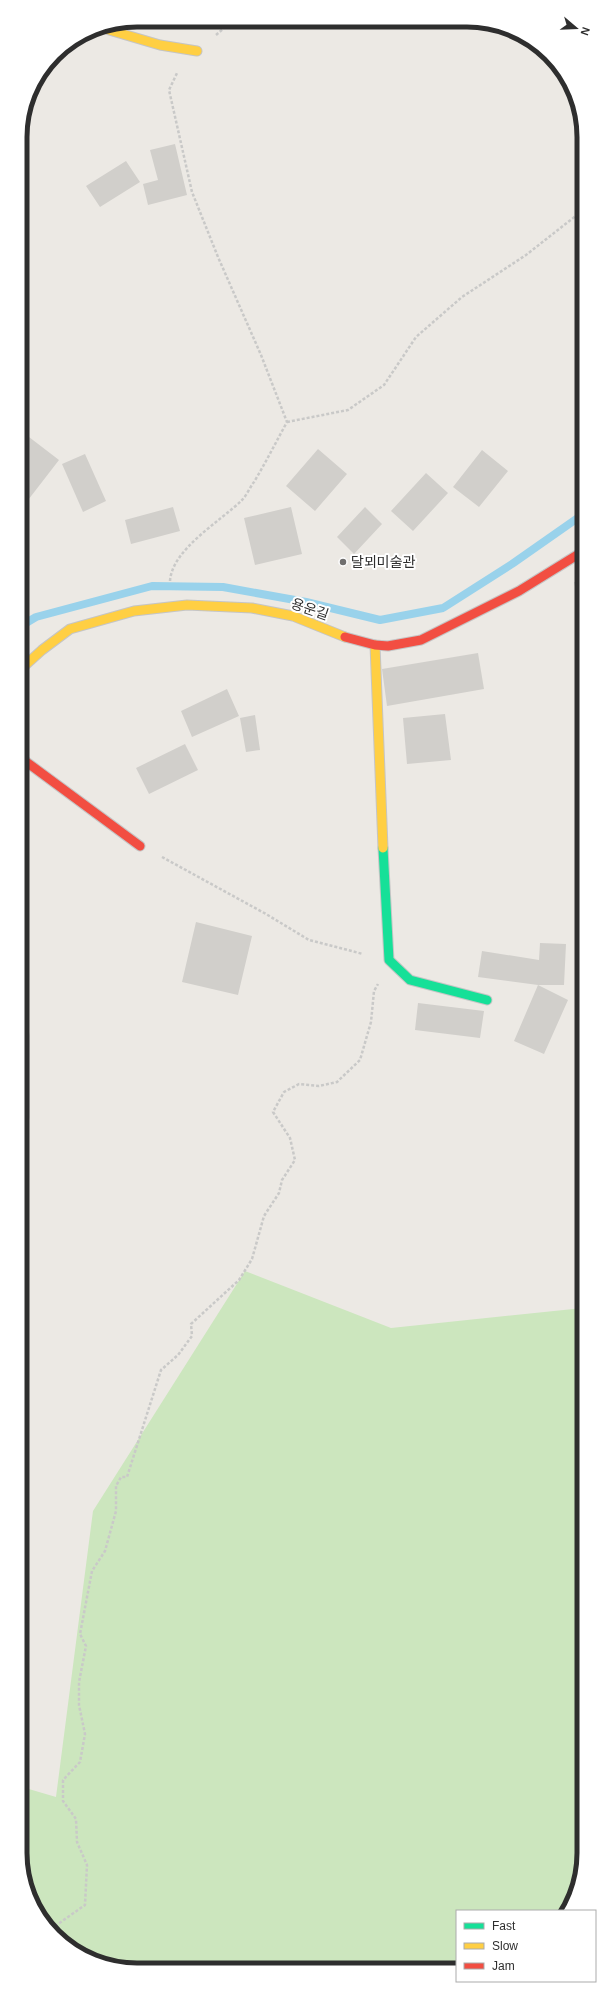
<svg xmlns="http://www.w3.org/2000/svg" width="604" height="1990" viewBox="0 0 604 1990" font-family="Arial,'Noto Sans KR',sans-serif">
	<style>
		.green { fill: #cce6be }
		.lines { fill: none; stroke-linecap: round; stroke-linejoin: round }
		.stream { stroke: #99d2eb; stroke-width: 8 }
		.building { fill: #d1cfcb }
		.fast-casing { stroke: #c5c5c5; stroke-width: 11 }
		.slow-casing { stroke: #c5c5c5; stroke-width: 11 }
		.jam-casing { stroke: #c5c5c5; stroke-width: 11 }
		.path { stroke: #c9c9c8; stroke-width: 2.5; stroke-dasharray: 3 2; stroke-linecap: butt }
		.fast { stroke: #16e098; stroke-width: 9 }
		.slow { stroke: #ffcf43; stroke-width: 9 }
		.jam { stroke: #f24e42; stroke-width: 9 }
		.poi-dot { fill: #706f6e; stroke: #fff; stroke-width: 1.5 }
		.labels { text-anchor: middle; dominant-baseline: central; stroke-width: 4; stroke-linejoin: round; paint-order: stroke }
		.poi-label { font-size: 14px; fill: #2e2e2e; stroke: #fff; text-anchor: start }
		.street-label { font-size: 14px; fill: #2e2e2e; stroke: #fff }
		.rim { fill: none; stroke: #2e2e2e; stroke-width: 5 }
	</style>
	<rect width="100%" height="100%" fill="#ece9e4"/>
	<path class="green" d="M245 1271 391 1328 583 1308 584 1860 575 1898 567 1911H457V1968H114L85 1958 54 1936 22 1876V1787L56 1797 93 1511Z"/>
	<g class="lines">
		<path class="stream" d="M21 626 36 617 152 586 223 587 306 602 380 620 443 608 512 564 582 515"/>
	</g>
	<path class="building" d="M175 144 187 195 148 205 143 184 158 180 150 150Z
		M126 161 140 182 100 207 86 186Z
		M29 437 59 460 25 504 21 500V447Z
		M318 449 347 474 315 511 286 486Z
		M482 450 508 471 479 507 453 487Z
		M85 454 106 501 83 512 62 464Z
		M426 473 448 493 413 531 391 511Z
		M173 507 180 531 131 544 125 520Z
		M291 507 302 554 255 565 244 518Z
		M365 507 382 524 354 554 337 537Z
		M582 581V621L574 582Z
		M478 653 484 689 387 706 382 669Z
		M227 689 239 716 192 737 181 711Z
		M445 714 451 760 407 764 403 718Z
		M255 715 260 750 246 752 240 718Z
		M185 744 198 770 149 794 136 768Z
		M196 922 252 936 238 995 182 982Z
		M540 943 566 944 564 985H538L478 977 482 951 539 960Z
		M538 985 568 1000 544 1054 514 1041Z
		M418 1003 484 1011 480 1038 415 1030Z"/>
	<g class="lines">
		<defs>
			<path id="fast" d="M383 848 389 960 410 980 487 1000"/>
			<path id="slow" d="M99 27 160 45 197 51
				M375 645 383 848
				M21 669 42 650 70 629 134 611 187 605 252 608 293 616 345 637"/>
			<path id="jam" d="M345 637 375 645 388 646 421 640 519 591 582 552
				M21 758 140 846
				M21 1014 24 1036V1118"/>
		</defs>
		<use href="#fast" class="fast-casing"/>
		<use href="#slow" class="slow-casing"/>
		<use href="#jam" class="jam-casing"/>
		<path class="path" d="M216 35 232 21
			M287 422 348 410 384 385 416 337 462 297 526 255 582 211
			M170 581C172 549 221 521 242 500 247 495 250 487 254 482 266 462 276 442 287 422L261 355 218 257 192 192 169 90 177 73
			M162 857 266 914 309 940 363 954
			M51 1929 85 1905 87 1865 77 1842 76 1819 63 1801V1780L80 1762 85 1734 79 1705V1682L86 1646 80 1634 92 1571 105 1551 116 1511V1486L121 1477H127L161 1370 178 1355 192 1336 191 1324 239 1280 252 1259 264 1216 279 1193 282 1180 295 1160 290 1138 273 1112 284 1092 299 1084 319 1086 337 1082 360 1060 371 1022 374 991 378 984"/>
		<use href="#fast" class="fast"/>
		<use href="#slow" class="slow"/>
		<use href="#jam" class="jam"/>
	</g>
	<circle class="poi-dot" cx="343" cy="562" r="4"/>
	<g class="labels">
		<g class="poi-label">
			<text x="351" y="562">달뫼미술관</text>
		</g>
		<g class="street-label">
			<text transform="translate(310 609) rotate(19)">용운길</text>
		</g>
	</g>
	<path d="M0 0H604V1990H0ZM137 27H467A110 110 0 0 1 577 137V1853A110 110 0 0 1 467 1963H137A110 110 0 0 1 27 1853V137A110 110 0 0 1 137 27Z" fill="#fff" fill-rule="evenodd"/>
	<path class="rim" d="M137 27H467A110 110 0 0 1 577 137V1853A110 110 0 0 1 467 1963H137A110 110 0 0 1 27 1853V137A110 110 0 0 1 137 27Z"/>
	<rect x="456" y="1910" width="140" height="72" fill="#ffffff" stroke="#ababab"/>
	<rect x="464" y="1923" width="20" height="6" fill="#16e098" stroke="#ababab"/>
	<text x="492" y="1930" font-size="12" fill="#2e2e2e">Fast</text>
	<rect x="464" y="1943" width="20" height="6" fill="#ffcf43" stroke="#ababab"/>
	<text x="492" y="1950" font-size="12" fill="#2e2e2e">Slow</text>
	<rect x="464" y="1963" width="20" height="6" fill="#f24e42" stroke="#ababab"/>
	<text x="492" y="1970" font-size="12" fill="#2e2e2e">Jam</text>
	<g transform="translate(576 28) rotate(109)" stroke="#ffffff" stroke-width="3" paint-order="stroke">
	<path d="M0-3L7 15L0 10L-7 15Z" fill="#2e2e2e"/>
	<text y="-6" font-size="11" font-weight="bold" text-anchor="middle" fill="#2e2e2e">N</text>
	</g>
</svg>
